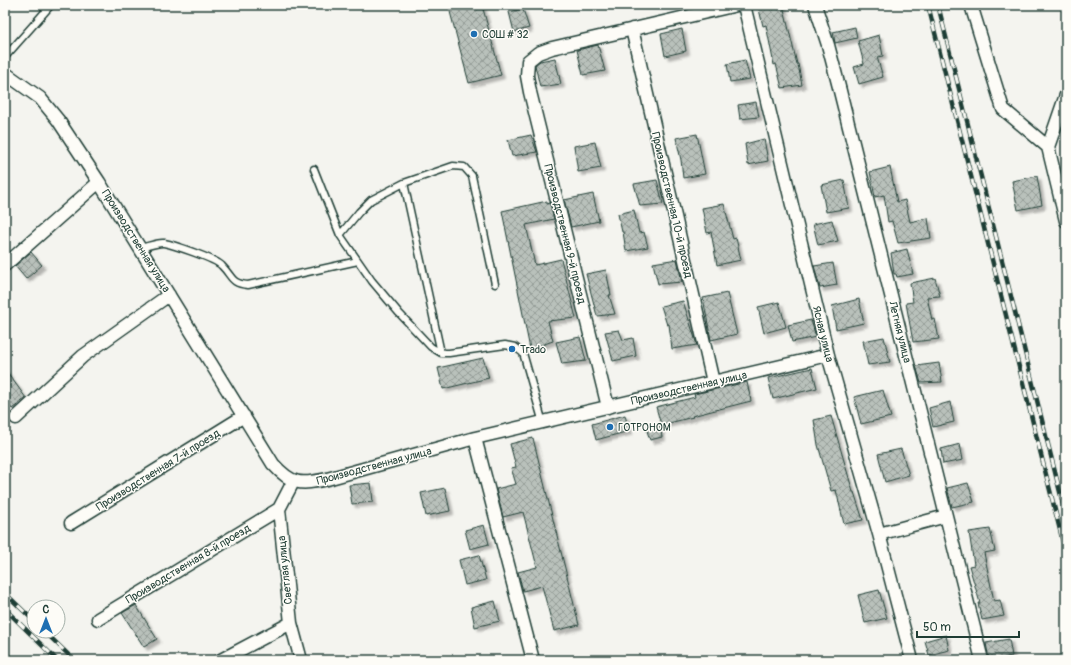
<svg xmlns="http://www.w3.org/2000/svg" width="1071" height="665" viewBox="0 0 1071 665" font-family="Pangolin,sans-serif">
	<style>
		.building { fill: url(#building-cross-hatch); stroke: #1f3d34; filter: url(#shadow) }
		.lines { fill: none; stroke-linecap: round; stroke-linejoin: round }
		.lane-casing { stroke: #1f3d34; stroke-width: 9 }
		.street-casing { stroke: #1f3d34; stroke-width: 15 }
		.lane { stroke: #fdfcf7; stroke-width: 6 }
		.street { stroke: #fdfcf7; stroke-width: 12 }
		.rail-casing { stroke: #1f3d34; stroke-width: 4.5 }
		.rail { stroke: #fdfcf7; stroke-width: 3; stroke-dasharray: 9; stroke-linecap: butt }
		.poi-dot { fill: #1f6fb2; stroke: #fdfcf7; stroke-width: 1.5 }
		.labels { text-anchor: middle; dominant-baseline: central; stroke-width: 3; stroke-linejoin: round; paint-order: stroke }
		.poi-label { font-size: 11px; fill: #1f3d34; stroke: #fdfcf7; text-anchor: start }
		.street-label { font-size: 11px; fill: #1f3d34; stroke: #fdfcf7 }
	</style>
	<defs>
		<pattern id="building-cross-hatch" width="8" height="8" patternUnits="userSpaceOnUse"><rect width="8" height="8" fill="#b9c1bb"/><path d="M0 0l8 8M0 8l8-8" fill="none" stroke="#969e99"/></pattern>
		<filter id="shadow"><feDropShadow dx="3.5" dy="3.5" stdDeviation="1" flood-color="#0004"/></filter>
	</defs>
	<rect width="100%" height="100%" fill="#f4f4ef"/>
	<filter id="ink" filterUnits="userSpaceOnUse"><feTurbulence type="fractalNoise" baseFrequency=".025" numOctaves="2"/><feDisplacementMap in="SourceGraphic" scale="8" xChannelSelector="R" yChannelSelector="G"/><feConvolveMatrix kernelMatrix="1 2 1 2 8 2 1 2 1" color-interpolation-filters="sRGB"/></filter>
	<g filter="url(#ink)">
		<path class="building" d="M461 5H482L501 75 469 83 449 8Z
			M758 5H783L797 64H798L802 85 782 88 776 64 774 65 766 25 763 26Z
			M523 9 529 28 514 32 509 12Z
			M855 27 857 38 835 43 833 32Z
			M682 29 686 51 665 56 661 34Z
			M879 35 883 56 877 57 883 77 859 84 854 67 864 64 858 41Z
			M598 45 605 71 583 75 577 50Z
			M555 58 561 84 540 87 535 65 540 61Z
			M745 60 750 79 730 82 727 64Z
			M756 102 759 117 740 119 738 105Z
			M697 134 705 174 683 178 681 160 676 138Z
			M531 135 537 152 512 156 508 140Z
			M764 139 768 161 748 165 745 144Z
			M595 142 601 168 578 172 574 146Z
			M890 167 897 202 905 200 910 222 928 218 931 238 898 243 892 221 888 222 884 195 875 197 870 172Z
			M1037 176 1042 205 1018 210 1012 181Z
			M657 180 663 204 640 206 634 184Z
			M844 180 849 208 826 212 821 185Z
			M593 194 599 221 571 227 564 200Z
			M547 201V204L550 203 554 219 526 225 535 265 561 259 576 318 548 321 553 341 530 349 502 211Z
			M724 204 733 239 736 238 741 260 717 265 711 232 707 233 702 208Z
			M634 210 639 233 644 232 648 247 626 251 623 232H622L618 214Z
			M832 220 838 241 818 245 813 224Z
			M907 249 913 274 897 277 896 274H894L891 253Z
			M31 252 42 265 26 279 15 266Z
			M677 259 682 282 658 284 653 263Z
			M833 263 837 285 820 288 814 266Z
			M606 270 611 295H609L615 314 597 316 586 274Z
			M935 278 940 296 927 297 932 320 935 319 939 339 913 342 906 303 913 302 910 283Z
			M727 293 737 334 711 340 703 298Z
			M859 299 864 323 836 329 832 306Z
			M683 301 697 345 672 349 669 324 667 325 661 306Z
			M779 302 786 327 764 333 758 307Z
			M811 320 816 337 792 342 788 325Z
			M619 330 623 340 633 338 636 356 613 361 605 332Z
			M580 337 586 361 562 364 556 342Z
			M884 337 890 362 868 365 863 341Z
			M483 358 489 378 443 389 438 368Z
			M939 363 942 382 921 383 916 366Z
			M812 368 817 388 773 399 768 378Z
			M5 369 26 398 12 409 5 400Z
			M747 382 751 401 692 416 693 417 661 425 656 407 695 397 694 394Z
			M883 390 891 417 861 424 854 397Z
			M950 402 954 422 933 427 929 408Z
			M625 415 629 431 596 440 592 424Z
			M831 416 853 492H854L863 520 844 524 836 490 831 491 818 445 814 420Z
			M659 424 662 437 650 440 646 428Z
			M533 438 579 625 554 631 542 586 523 591 518 572 537 567 523 512 503 517 496 489 516 484 511 468 516 467 510 444Z
			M960 444 963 460 943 464 941 449Z
			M901 449 909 475 885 482 878 454Z
			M371 483 373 502 352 504 349 485Z
			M968 483 974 502 952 507 947 488Z
			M445 488 450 511 426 516 421 493Z
			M484 525 489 544 470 549 465 530Z
			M990 529 995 551 984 553 994 601 1000 600 1004 616 982 620 978 603H980L969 566 974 565 969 532Z
			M479 555 486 580 465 585 459 560Z
			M879 590 887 618 865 623 858 595Z
			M495 601 500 621 475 627 471 607Z
			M136 605 157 639 144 647 122 613Z
			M946 635 949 650 929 655 925 641Z
			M1009 639 1012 656 989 660 986 643Z"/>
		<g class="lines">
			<defs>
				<path id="lane" d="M5 57 51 5
					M314 169 340 235 372 281 399 313 431 347 441 353H449L505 345 515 347 523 353 543 423
					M404 183 441 353
					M340 235 359 212 371 200 404 183 453 166 464 167 472 176 495 284
					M140 248C147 247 157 242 164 243 174 245 216 259 222 266 233 277 230 283 248 285L358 261"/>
				<path id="street" d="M744 5 828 355 879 534 912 660
					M815 5 828 45 839 87 982 660
					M971 5 1003 109 1048 147
					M632 29 713 382
					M5 73 40 98 58 120 99 182 273 464C292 485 300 485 327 479L475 438 828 355
					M1048 147 1066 221
					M1048 147 1066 95
					M5 265 99 182
					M608 407 530 92 527 76 528 61 538 53 552 48 737 5
					M16 418 83 356 169 295
					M475 438 533 660
					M293 482 279 509 291 623 301 660
					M71 523 244 416
					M879 534 946 516
					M98 619 279 509
					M221 660 291 623"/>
			</defs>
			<use href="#lane" class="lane-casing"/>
			<use href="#street" class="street-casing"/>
			<use href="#lane" class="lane"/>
			<use href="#street" class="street"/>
			<defs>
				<path id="rail" d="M928 5 1066 554
					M938 5 1066 516
					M5 593 34 621
					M5 609 57 660
					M44 631 74 660"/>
			</defs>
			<use href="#rail" class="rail-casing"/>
			<use href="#rail" class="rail"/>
		</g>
	</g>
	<g class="poi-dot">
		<circle cx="474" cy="34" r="4"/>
		<circle cx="512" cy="349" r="4"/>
		<circle cx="610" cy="427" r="4"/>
	</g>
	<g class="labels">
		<g class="poi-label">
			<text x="482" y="34">СОШ # 32</text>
			<text x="520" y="349">Trado</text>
			<text x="618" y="427">ГОТРОНОМ</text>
		</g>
		<g class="street-label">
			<text transform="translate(672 205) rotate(77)">Производственная 10-й проезд</text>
			<text transform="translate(565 234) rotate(76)">Производственная 9-й проезд</text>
			<text transform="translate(136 241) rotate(58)">Производственная улица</text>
			<text transform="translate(900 332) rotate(76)">Летняя улица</text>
			<text transform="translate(823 334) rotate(76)">Ясная улица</text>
			<text transform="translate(689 388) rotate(-13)">Производственная улица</text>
			<text transform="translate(374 466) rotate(-15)">Производственная улица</text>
			<text transform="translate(158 470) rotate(-32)">Производственная 7-й проезд</text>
			<text transform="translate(188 564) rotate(-31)">Производственная 8-й проезд</text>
			<text transform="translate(285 570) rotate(-96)">Светлая улица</text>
		</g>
	</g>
	<rect width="1071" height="665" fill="none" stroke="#fdfcf7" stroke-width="20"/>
	<rect x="10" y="10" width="1051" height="645" fill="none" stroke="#1f3d34" stroke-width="1.5" filter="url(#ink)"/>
	<g transform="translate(46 619)"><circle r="19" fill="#fdfcf7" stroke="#a4b0a9"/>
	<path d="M0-3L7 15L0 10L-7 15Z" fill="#1f6fb2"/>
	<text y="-6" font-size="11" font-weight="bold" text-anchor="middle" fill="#1f3d34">С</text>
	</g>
	<path d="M917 631v6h102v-6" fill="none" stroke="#1f3d34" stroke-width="2"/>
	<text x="923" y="631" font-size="12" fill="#1f3d34" stroke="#fdfcf7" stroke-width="3" paint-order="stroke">50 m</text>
</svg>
